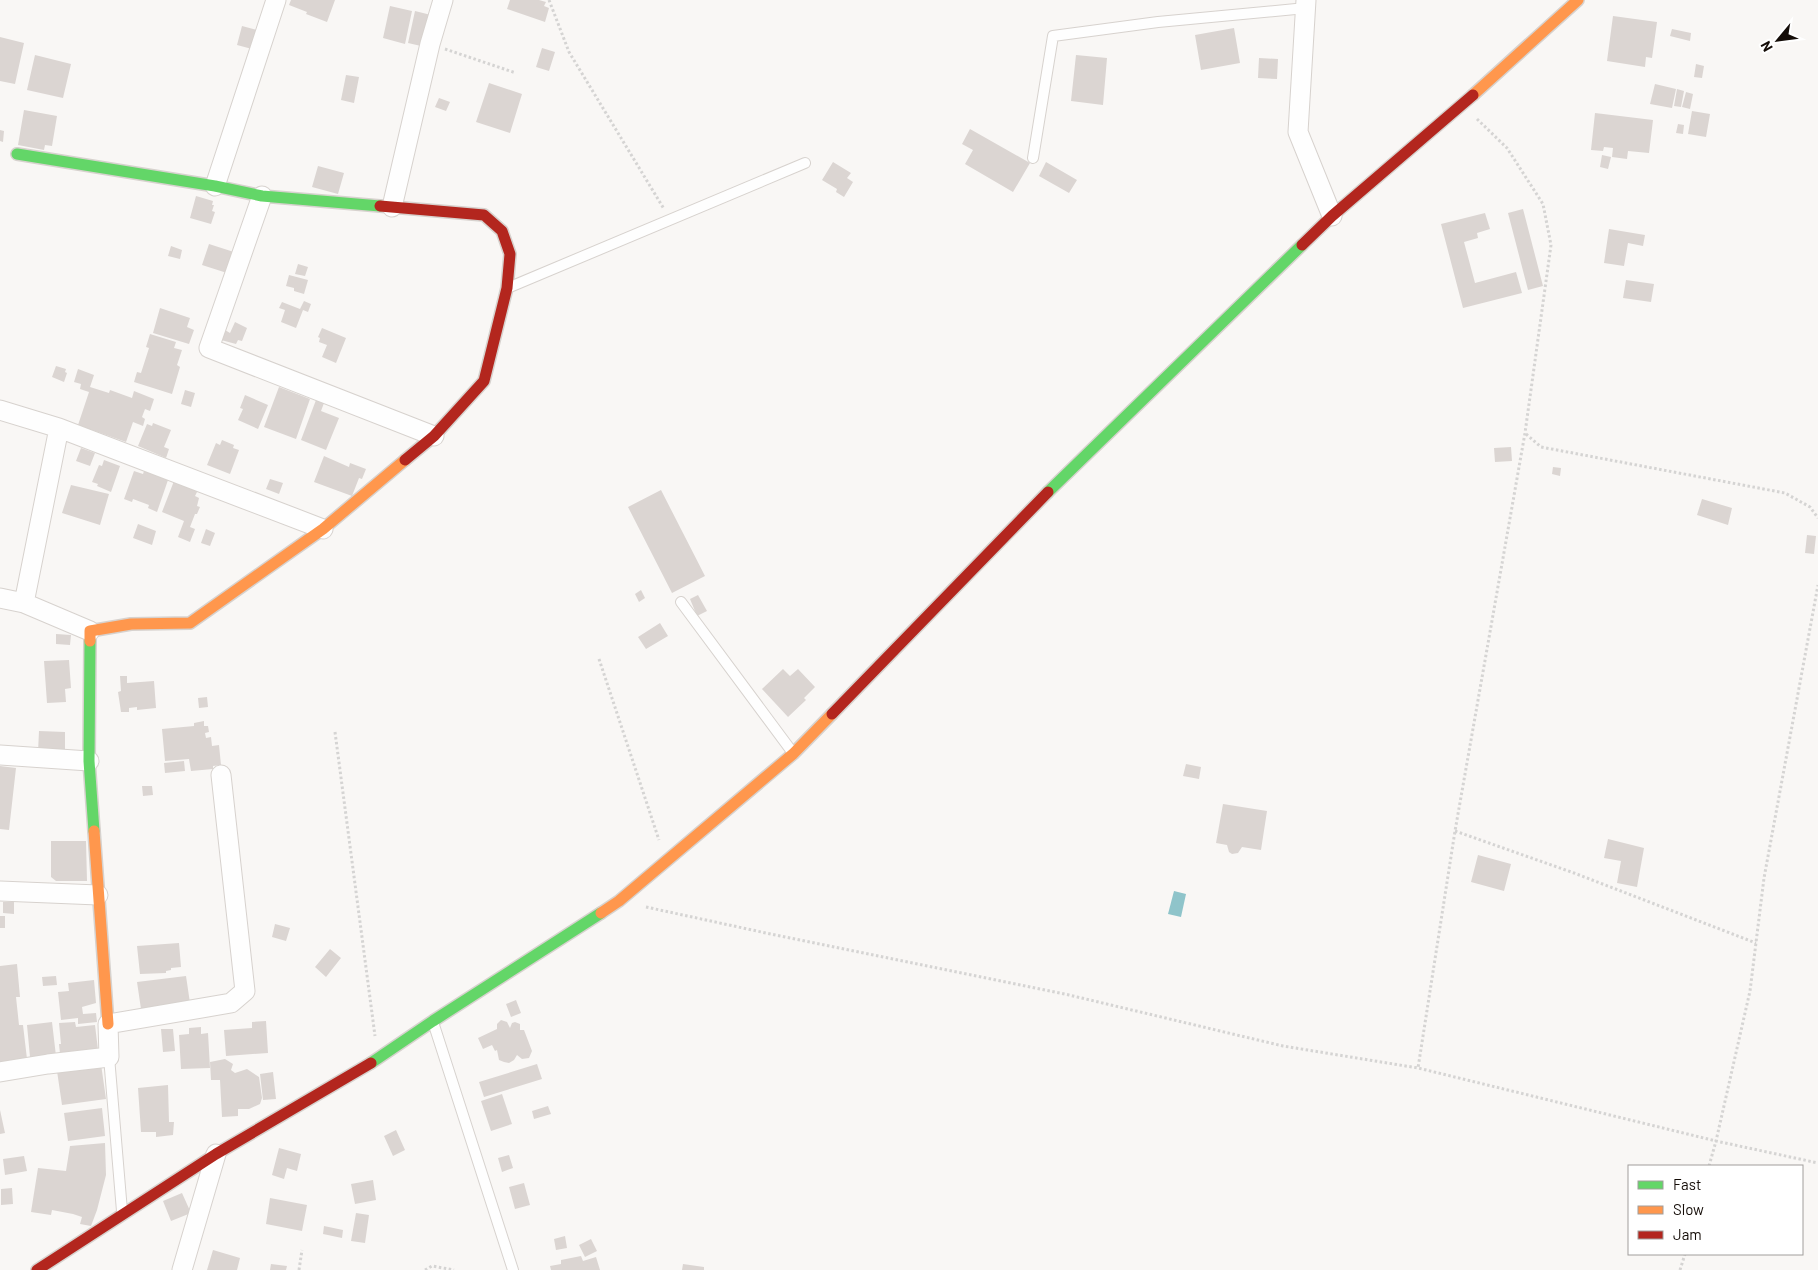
<svg xmlns="http://www.w3.org/2000/svg" width="1818" height="1270" viewBox="0 0 1818 1270" font-family="Barlow,sans-serif">
	<style>
		.water { fill: #8fc4ca }
		.building { fill: #dbd5d2 }
		.lines { fill: none; stroke-linecap: round; stroke-linejoin: round }
		.lane-casing { stroke: #d7d2ce; stroke-width: 12 }
		.street-casing { stroke: #d7d2ce; stroke-width: 21 }
		.fast-casing { stroke: #d7d2ce; stroke-width: 14 }
		.slow-casing { stroke: #d7d2ce; stroke-width: 14 }
		.jam-casing { stroke: #d7d2ce; stroke-width: 14 }
		.path { stroke: #d5d4d3; stroke-width: 3; stroke-dasharray: 2.5 2.5; stroke-linecap: butt }
		.lane { stroke: #fefefe; stroke-width: 10 }
		.street { stroke: #fefefe; stroke-width: 19 }
		.fast { stroke: #63d668; stroke-width: 11 }
		.slow { stroke: #ff974d; stroke-width: 11 }
		.jam { stroke: #b3261e; stroke-width: 11 }
	</style>
	<rect width="100%" height="100%" fill="#f9f7f5"/>
	<path class="water" d="M1174 891 1186 894 1181 917 1168 914Z"/>
	<path class="building" d="M291 0H335L327 22 306 14 307 12 289 5Z
		M510 0H539L546 2 544 6 549 8 545 22 507 9Z
		M390 6 412 11 405 44 383 38Z
		M415 11 431 15 421 46 408 43Z
		M1613 16 1657 22 1652 58 1646 57 1645 67 1607 61Z
		M242 26 257 30 252 49 237 45Z
		M1234 28 1240 63 1201 70 1195 35Z
		M1672 29 1691 33 1690 41 1670 36Z
		M0 37 24 43 15 84 0 81Z
		M542 48 555 52 549 71 536 67Z
		M35 55 71 64 63 98 27 90Z
		M1076 55 1107 58 1103 105 1071 101Z
		M1259 58 1278 59 1277 79 1258 78Z
		M1696 64 1704 66 1702 78 1694 77Z
		M346 75 359 77 354 103 341 100Z
		M489 83 522 94 510 133 476 122Z
		M1655 84 1676 89 1672 108 1650 104Z
		M1677 89 1684 91 1681 107 1674 106Z
		M1686 92 1693 94 1690 109 1682 107Z
		M439 98 450 102 446 111 435 107Z
		M24 110 57 116 52 146 45 145 44 150 18 145Z
		M1692 111 1710 114 1706 137 1688 134Z
		M1595 113 1653 120 1649 153 1628 151 1627 159 1612 157 1613 148 1604 147 1603 151 1591 150Z
		M1678 124 1684 125 1683 134 1676 133Z
		M970 129 1030 163 1013 192 965 164 973 150 962 144Z
		M0 130 4 131 3 142 0 141Z
		M1602 155 1611 157 1608 169 1600 167Z
		M833 162 851 173 847 178 853 182 844 197 836 192 837 189 822 180Z
		M1046 162 1077 180 1069 193 1039 176Z
		M318 166 344 173 338 194 312 187Z
		M196 196 213 201 212 205H214L212 211 215 212 211 224 190 218Z
		M1523 209 1543 286 1528 290 1508 213Z
		M1485 213 1490 229 1477 233 1478 238 1464 242 1475 283 1516 272 1522 293 1463 308 1441 224Z
		M1609 229 1645 235 1643 246 1628 243 1624 266 1604 263Z
		M209 244 237 253 227 273 202 265Z
		M171 246 182 250 180 259 168 256Z
		M298 264 308 267 305 276 295 274Z
		M289 275 308 280 304 294 294 291V288L286 286Z
		M1626 280 1654 284 1651 302 1623 298Z
		M304 301 311 304 308 312 303 310 296 328 281 322 285 310 279 308 282 302 300 309Z
		M160 308 190 318 187 327 194 330 189 344 153 333Z
		M235 322 247 328 242 341 238 340 236 344 221 340 225 330 230 333Z
		M322 328 346 338 336 363 322 357 327 345 319 342 320 338 318 337Z
		M150 334 176 342 174 348 182 350 177 365 180 367 172 394 134 382 137 372 141 373 149 348 146 347Z
		M56 366 66 369 65 372 67 373 64 382 52 377Z
		M78 369 94 375 90 387 109 393 110 390 132 398 134 391 154 399 150 411 145 409 142 417 145 419 143 426 133 422 126 442 78 425 89 392 80 389 81 384 74 382Z
		M279 387 310 399 296 439 264 427Z
		M185 390 195 393 191 407 181 404Z
		M245 395 268 405 258 429 238 420 243 409 240 408Z
		M316 400 324 403 321 411 339 418 326 450 301 440Z
		M153 423 171 430 164 447 169 449 166 458 138 446 147 424 152 426Z
		M222 440 234 445 233 448 239 450 230 474 207 465 216 443 220 445Z
		M1511 447 1512 461 1495 462 1494 448Z
		M81 448 95 453 90 466 76 461Z
		M324 456 349 467 350 463 366 469 362 479 359 478 352 496 314 482Z
		M104 460 120 466 111 492 97 486 98 484 92 482 99 465 102 466Z
		M1553 467 1561 468 1560 476 1552 474Z
		M134 471 143 474 144 471 168 480 157 512 148 508 149 505 133 499 132 502 124 499Z
		M270 479 283 483 279 494 266 489Z
		M174 481 198 490 195 496 199 498 197 506 200 507 197 514H195L190 527 195 529 190 542 178 537 184 521 162 512Z
		M71 485 109 494 100 525 62 513Z
		M661 490 705 576 672 593 628 507Z
		M1702 499 1732 508 1728 525 1697 515Z
		M138 524 156 531 152 545 133 538Z
		M206 529 215 533 210 546 201 543Z
		M1807 535 1816 536 1814 554 1805 553Z
		M641 590 645 598 639 602 635 594Z
		M698 595 707 611 697 616 690 599Z
		M660 623 668 636 646 649 638 637Z
		M56 634 71 635 70 645 56 644Z
		M69 660 71 688 65 689 66 702 47 703 44 661Z
		M783 669 790 676 798 669 815 687 804 698 806 700 788 717 762 689Z
		M120 676H127V683L154 681 156 708 137 710V707L129 708V712H121L118 692 121 691Z
		M207 697 208 707 199 708 198 698Z
		M204 721V726H208L209 732 205 733 206 738 211 737 212 746 219 745 221 765 213 766V769L191 771 189 759 165 761 162 729 194 726V723Z
		M39 731 65 732V753L38 752Z
		M184 761 185 771 165 773 164 763Z
		M1186 764 1201 767 1199 779 1183 776Z
		M0 766 16 768 9 830 0 829Z
		M142 786H152L153 795 143 796Z
		M1223 804 1267 811 1261 850 1242 847 1238 853 1232 854 1229 852 1227 845 1216 843Z
		M1608 839 1644 848 1637 887 1617 883 1621 861 1604 858Z
		M51 841H86L87 881H56L51 877Z
		M1478 855 1511 864 1504 891 1471 882Z
		M3 902H14V914L3 913Z
		M0 916H5V928H0Z
		M275 924 290 928 286 941 272 937Z
		M179 943 181 967 171 968V970L166 971V973L140 974 137 946Z
		M330 949 341 958 326 977 315 967Z
		M17 964 20 997H16L19 1025H23L27 1059 0 1062V966Z
		M56 976 57 985 43 986 42 977Z
		M186 976 190 1003 141 1009 137 982Z
		M94 980 96 1003 82 1007 83 1014 96 1013 97 1022 78 1024V1018L61 1020 58 992 69 991 68 983Z
		M516 1000 521 1013 511 1017 506 1004Z
		M501 1020 507 1022 510 1028 512 1023 515 1022 520 1024V1030H524L532 1051 529 1058 522 1059 517 1055 514 1060 509 1063 504 1062 499 1060 497 1050 495 1051 492 1045 483 1049 478 1038 497 1029V1024Z
		M266 1021 268 1053 226 1056 224 1030 252 1028V1022Z
		M52 1022 56 1056 30 1057 27 1025Z
		M75 1022 76 1027 95 1025 98 1050 60 1054 59 1044H61L59 1023Z
		M201 1027V1034L208 1033 210 1068 181 1069 179 1035 189 1034V1028Z
		M161 1029H173L175 1051 163 1052Z
		M225 1059 233 1064 231 1070 235 1073 247 1069 259 1077 262 1098 260 1104 249 1109H238V1116L222 1117 220 1080H211L210 1062Z
		M101 1064 106 1099 62 1105 57 1071Z
		M537 1064 542 1079 484 1097 479 1082Z
		M273 1072 276 1099 263 1100 260 1074Z
		M168 1085 169 1122H174L173 1135 156 1137V1132H141L138 1088Z
		M502 1094 512 1124 491 1131 481 1101Z
		M548 1106 551 1114 534 1119 532 1111Z
		M102 1108 105 1136 68 1141 64 1113Z
		M0 1110 5 1133 0 1134Z
		M396 1130 405 1150 393 1156 384 1136Z
		M105 1143 106 1175 97 1210 91 1226 80 1224 82 1217 73 1214 52 1210 51 1215 31 1212 38 1168 66 1171 70 1146Z
		M279 1148 301 1154 297 1171 287 1168 284 1179 272 1175Z
		M509 1155 513 1168 502 1172 498 1158Z
		M24 1156 27 1171 5 1175 3 1159Z
		M373 1180 376 1200 355 1204 351 1184Z
		M524 1183 530 1205 515 1209 509 1187Z
		M12 1188 13 1204 1 1205V1189Z
		M182 1193 191 1213 171 1221 163 1201Z
		M270 1198 307 1205 302 1231 266 1224Z
		M356 1213 369 1215 365 1243 351 1241Z
		M324 1226 343 1230 342 1238 323 1234Z
		M565 1236 567 1248 556 1250 554 1239Z
		M591 1239 597 1251 585 1257 579 1245Z
		M213 1250 240 1258 237 1270H207Z
		M581 1256 583 1261 596 1257 600 1270H551L550 1266 561 1264V1260Z
		M271 1264 287 1266 286 1270H270Z
		M683 1264 704 1267V1270H682Z"/>
	<g class="lines">
		<defs>
			<path id="lane" d="M1033 158 1053 36 1158 22 1306 8
				M510 287 805 163
				M681 602 793 753
				M433 1022 513 1270
				M109 1057 122 1211"/>
			<path id="street" d="M1306 0 1298 132 1332 216
				M215 186 276 0
				M262 196 209 348 434 436
				M392 207 430 44 443 0
				M0 410 59 428 323 529
				M0 598 24 603 90 631
				M24 603 59 428
				M0 755 89 761
				M0 891 98 895
				M0 1072 48 1064 109 1057 108 1024 231 1003 245 991 221 775
				M182 1270 216 1154"/>
			<path id="fast" d="M17 154 215 186 262 196 380 206
				M1048 492 1302 245
				M90 641 89 761 94 831
				M371 1063 433 1021 601 913"/>
			<path id="slow" d="M1473 95 1578 0
				M90 641V631L131 624 190 623 323 529 405 460
				M94 831 108 1024
				M601 913 619 901 793 754 832 714"/>
			<path id="jam" d="M380 206 484 215 502 231 510 254 507 288 484 381 434 436 405 460
				M1302 245 1332 216 1473 95
				M832 714 1048 492
				M37 1270 216 1154 371 1063"/>
		</defs>
		<use href="#lane" class="lane-casing"/>
		<use href="#street" class="street-casing"/>
		<use href="#fast" class="fast-casing"/>
		<use href="#slow" class="slow-casing"/>
		<use href="#jam" class="jam-casing"/>
		<path class="path" d="M549 0 569 52 664 209
			M445 49 516 73
			M1477 119 1507 148 1543 204 1551 245 1525 433 1455 831 1418 1068 1716 1141 1818 1163
			M1526 434 1541 447 1785 493 1810 507 1818 518
			M599 659 659 840
			M335 732 375 1036
			M1455 831 1574 873 1756 943
			M646 907 766 933 1069 995 1283 1046 1418 1068
			M1709 1166 1716 1141 1750 991 1764 878 1818 585
			M299 1270 302 1250
			M425 1270 432 1266 454 1270
			M1680 1270 1685 1254"/>
		<use href="#lane" class="lane"/>
		<use href="#street" class="street"/>
		<use href="#fast" class="fast"/>
		<use href="#slow" class="slow"/>
		<use href="#jam" class="jam"/>
	</g>
	<rect x="1628" y="1165" width="175" height="90" fill="#ffffff" stroke="#a19e9c"/>
	<rect x="1638" y="1181" width="25" height="8" fill="#63d668" stroke="#a19e9c"/>
	<text x="1673" y="1190" font-size="15" fill="#140c07">Fast</text>
	<rect x="1638" y="1206" width="25" height="8" fill="#ff974d" stroke="#a19e9c"/>
	<text x="1673" y="1215" font-size="15" fill="#140c07">Slow</text>
	<rect x="1638" y="1231" width="25" height="8" fill="#b3261e" stroke="#a19e9c"/>
	<text x="1673" y="1240" font-size="15" fill="#140c07">Jam</text>
	<g transform="translate(1778 40) rotate(241)" stroke="#ffffff" stroke-width="4" paint-order="stroke">
	<path d="M0-4L9 19L0 12L-9 19Z" fill="#140c07"/>
	<text y="-8" font-size="14" font-weight="bold" text-anchor="middle" fill="#140c07">N</text>
	</g>
</svg>
